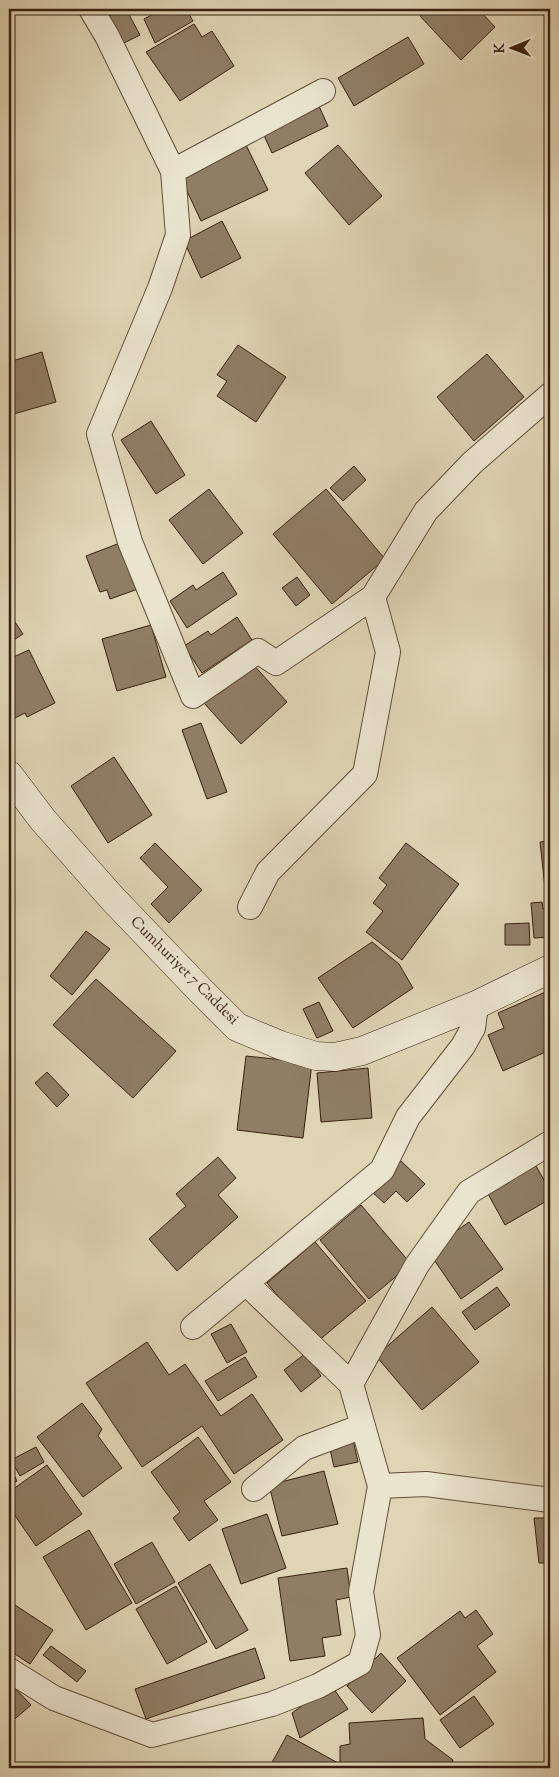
<svg xmlns="http://www.w3.org/2000/svg" width="559" height="1777" viewBox="0 0 559 1777" font-family="'Sorts Mill Goudy',serif">
	<style>
		.building { fill: #8f7e65; stroke: #392010 }
		.lines { fill: none; stroke-linecap: round; stroke-linejoin: round }
		.street-casing { stroke: #624d39; stroke-width: 26 }
		.secondary-casing { stroke: #392010; stroke-width: 29 }
		.street { stroke: #eae3ce; stroke-width: 24 }
		.secondary { stroke: #eae3ce; stroke-width: 28 }
		.labels { text-anchor: middle; dominant-baseline: central; stroke-width: 4; stroke-linejoin: round; paint-order: stroke }
		.street-label { font-size: 15px; fill: #392010; stroke: #eae3ce }
	</style>
	<rect width="100%" height="100%" fill="#dfd4b4"/>
	<filter id="stains"><feTurbulence type="fractalNoise" baseFrequency=".004" numOctaves="4"/><feColorMatrix values="0 0 0 0 .2 0 0 0 0 .09 0 0 0 0 .02 0 0 0 .5 -.17"/></filter>
	<radialGradient id="worn" r=".72"><stop offset=".6" stop-color="#630" stop-opacity="0"/><stop offset="1" stop-color="#630" stop-opacity=".3"/></radialGradient>
	<path class="building" d="M123 9H126L140 35 118 46 103 19Z
		M163 9H186L193 21 155 43 144 19Z
		M428 9H478L495 27 461 60 420 16Z
		M194 24 202 37 212 31 234 66 180 101 146 52Z
		M408 37 424 64 354 106 338 78Z
		M318 104 328 126 272 153 262 131Z
		M246 145 268 190 201 221 180 176Z
		M338 145 382 196 349 225 305 173Z
		M222 221 241 258 201 278 184 241Z
		M238 345 286 377 256 422 217 396 227 381 217 375Z
		M42 352 56 402 10 415 9 362Z
		M487 354 524 397 474 441 437 397Z
		M151 421 185 475 156 494 121 440Z
		M354 466 366 480 343 501 330 488Z
		M209 489 243 533 203 564 169 520Z
		M326 489 385 559 332 604 273 534Z
		M120 543 138 589 110 599 107 590 100 592 86 556Z
		M223 572 237 594 187 628 170 601 193 585 196 590Z
		M297 577 310 595 296 606 282 588Z
		M9 613 23 634 9 643Z
		M237 617 252 640 202 673 184 646 208 631 211 635Z
		M151 625 166 677 117 691 102 639Z
		M29 650 55 703 27 717 25 713 9 721V659Z
		M250 661 287 702 241 744 204 703Z
		M201 723 227 792 207 799 182 730Z
		M114 757 152 815 108 843 71 786Z
		M550 841V897H546L540 842Z
		M155 843 202 890 169 923 151 904 168 887 140 858Z
		M406 843 459 884 402 960 366 932 383 911 373 903 387 885 379 878Z
		M542 902 543 909H550V937L534 938 531 903Z
		M529 923 530 945H505V924Z
		M86 931 110 949 72 995 50 976Z
		M372 942 399 964 413 988 353 1028 318 978Z
		M96 979 176 1051 133 1098 53 1025Z
		M550 990V1050L503 1071 488 1035 504 1028 498 1013Z
		M319 1002 333 1031 317 1038 303 1009Z
		M246 1056 312 1063 303 1138 237 1130Z
		M368 1068 372 1118 321 1122 317 1073Z
		M47 1072 69 1095 57 1107 35 1083Z
		M218 1157 236 1178 218 1195 238 1217 177 1271 149 1239 186 1206 176 1194Z
		M400 1160 425 1184 407 1202 396 1191 384 1203 370 1190Z
		M535 1164 550 1191V1199L505 1225 487 1192Z
		M361 1205 411 1264 369 1299 320 1240Z
		M469 1222 503 1269 461 1299 428 1251Z
		M315 1242 366 1301 317 1342 267 1283Z
		M497 1287 510 1305 475 1330 462 1312Z
		M432 1307 479 1362 422 1410 376 1356Z
		M231 1324 247 1352 227 1363 211 1334Z
		M147 1342 169 1375 185 1364 221 1416 252 1394 283 1440 234 1474 202 1426 142 1467 86 1383Z
		M306 1353 321 1376 301 1392 284 1370Z
		M245 1357 257 1377 218 1401 205 1381Z
		M82 1403 102 1429 98 1436 122 1468 83 1497 37 1437Z
		M198 1437 231 1482 204 1501 218 1520 189 1541 173 1518 180 1512 151 1472Z
		M353 1440 358 1462 334 1467 329 1445Z
		M36 1447 44 1462 20 1476 11 1460Z
		M9 1465 17 1481 9 1486Z
		M47 1465 82 1514 36 1546 9 1507V1492Z
		M324 1471 338 1524 282 1536 269 1485Z
		M267 1514 286 1568 241 1584 222 1529Z
		M534 1518H550V1563H539Z
		M89 1530 132 1603 86 1630 43 1557Z
		M152 1542 175 1582 136 1604 114 1564Z
		M210 1564 248 1630 216 1649 178 1583Z
		M347 1568 351 1597 336 1600 341 1635 322 1638 325 1656 290 1661 278 1578Z
		M176 1586 207 1642 167 1664 136 1609Z
		M9 1601 53 1630 30 1664 9 1650Z
		M476 1610 493 1634 477 1646 496 1672 440 1715 397 1658 460 1611 465 1618Z
		M51 1646 86 1671 77 1682 43 1655Z
		M255 1648 265 1678 146 1719 135 1689Z
		M381 1653 406 1681 372 1713 347 1686Z
		M9 1682 31 1705 9 1724Z
		M331 1685 348 1709 300 1738 292 1713Z
		M474 1696 494 1724 460 1748 440 1720Z
		M423 1718 425 1739 453 1760 449 1768 340 1767V1746L350 1744 349 1723Z
		M287 1735 340 1764 338 1768H269Z"/>
	<g class="lines">
		<defs>
			<path id="street" d="M91 9 107 36 173 171 178 235 160 288 99 434 130 542 193 696 258 651 276 663 373 597
				M173 171 323 91
				M250 907 268 872 365 774 388 652 373 597 426 511 472 463 550 395
				M246 1283 351 1384
				M193 1327 382 1170 408 1117 463 1046 473 1028 476 1005
				M380 1486 426 1484 550 1500
				M254 1489 304 1448 363 1426
				M9 1670 54 1698 152 1735 272 1704 318 1686 360 1663 368 1635 361 1592 380 1486 351 1384 417 1265 469 1192 550 1143"/>
			<path id="secondary" d="M9 775 43 820 112 898 201 991 237 1027 280 1045 316 1056 335 1057 362 1051 476 1005 550 969"/>
		</defs>
		<use href="#street" class="street-casing"/>
		<use href="#secondary" class="secondary-casing"/>
		<use href="#street" class="street"/>
		<use href="#secondary" class="secondary"/>
	</g>
	<g class="labels">
		<g class="street-label">
			<text transform="translate(184 971) rotate(45)">Cumhuriyet 7 Caddesi</text>
		</g>
	</g>
	<rect width="559" height="1777" fill="none" stroke="#dfd4b4" stroke-width="30"/>
	<rect x="10" y="10" width="539" height="1757" fill="none" stroke="#392010" stroke-width="2.5"/>
	<rect x="15" y="15" width="529" height="1747" fill="none" stroke="#392010"/>
	<g transform="translate(512 48) rotate(269)" stroke="#eae3ce" stroke-width="4" paint-order="stroke">
	<path d="M0-4L9 19L0 12L-9 19Z" fill="#392010"/>
	<text y="-8" font-size="14" font-weight="bold" text-anchor="middle" fill="#392010">K</text>
	</g>
	<rect width="100%" height="100%" filter="url(#stains)"/>
	<rect width="100%" height="100%" fill="url(#worn)"/>
</svg>
